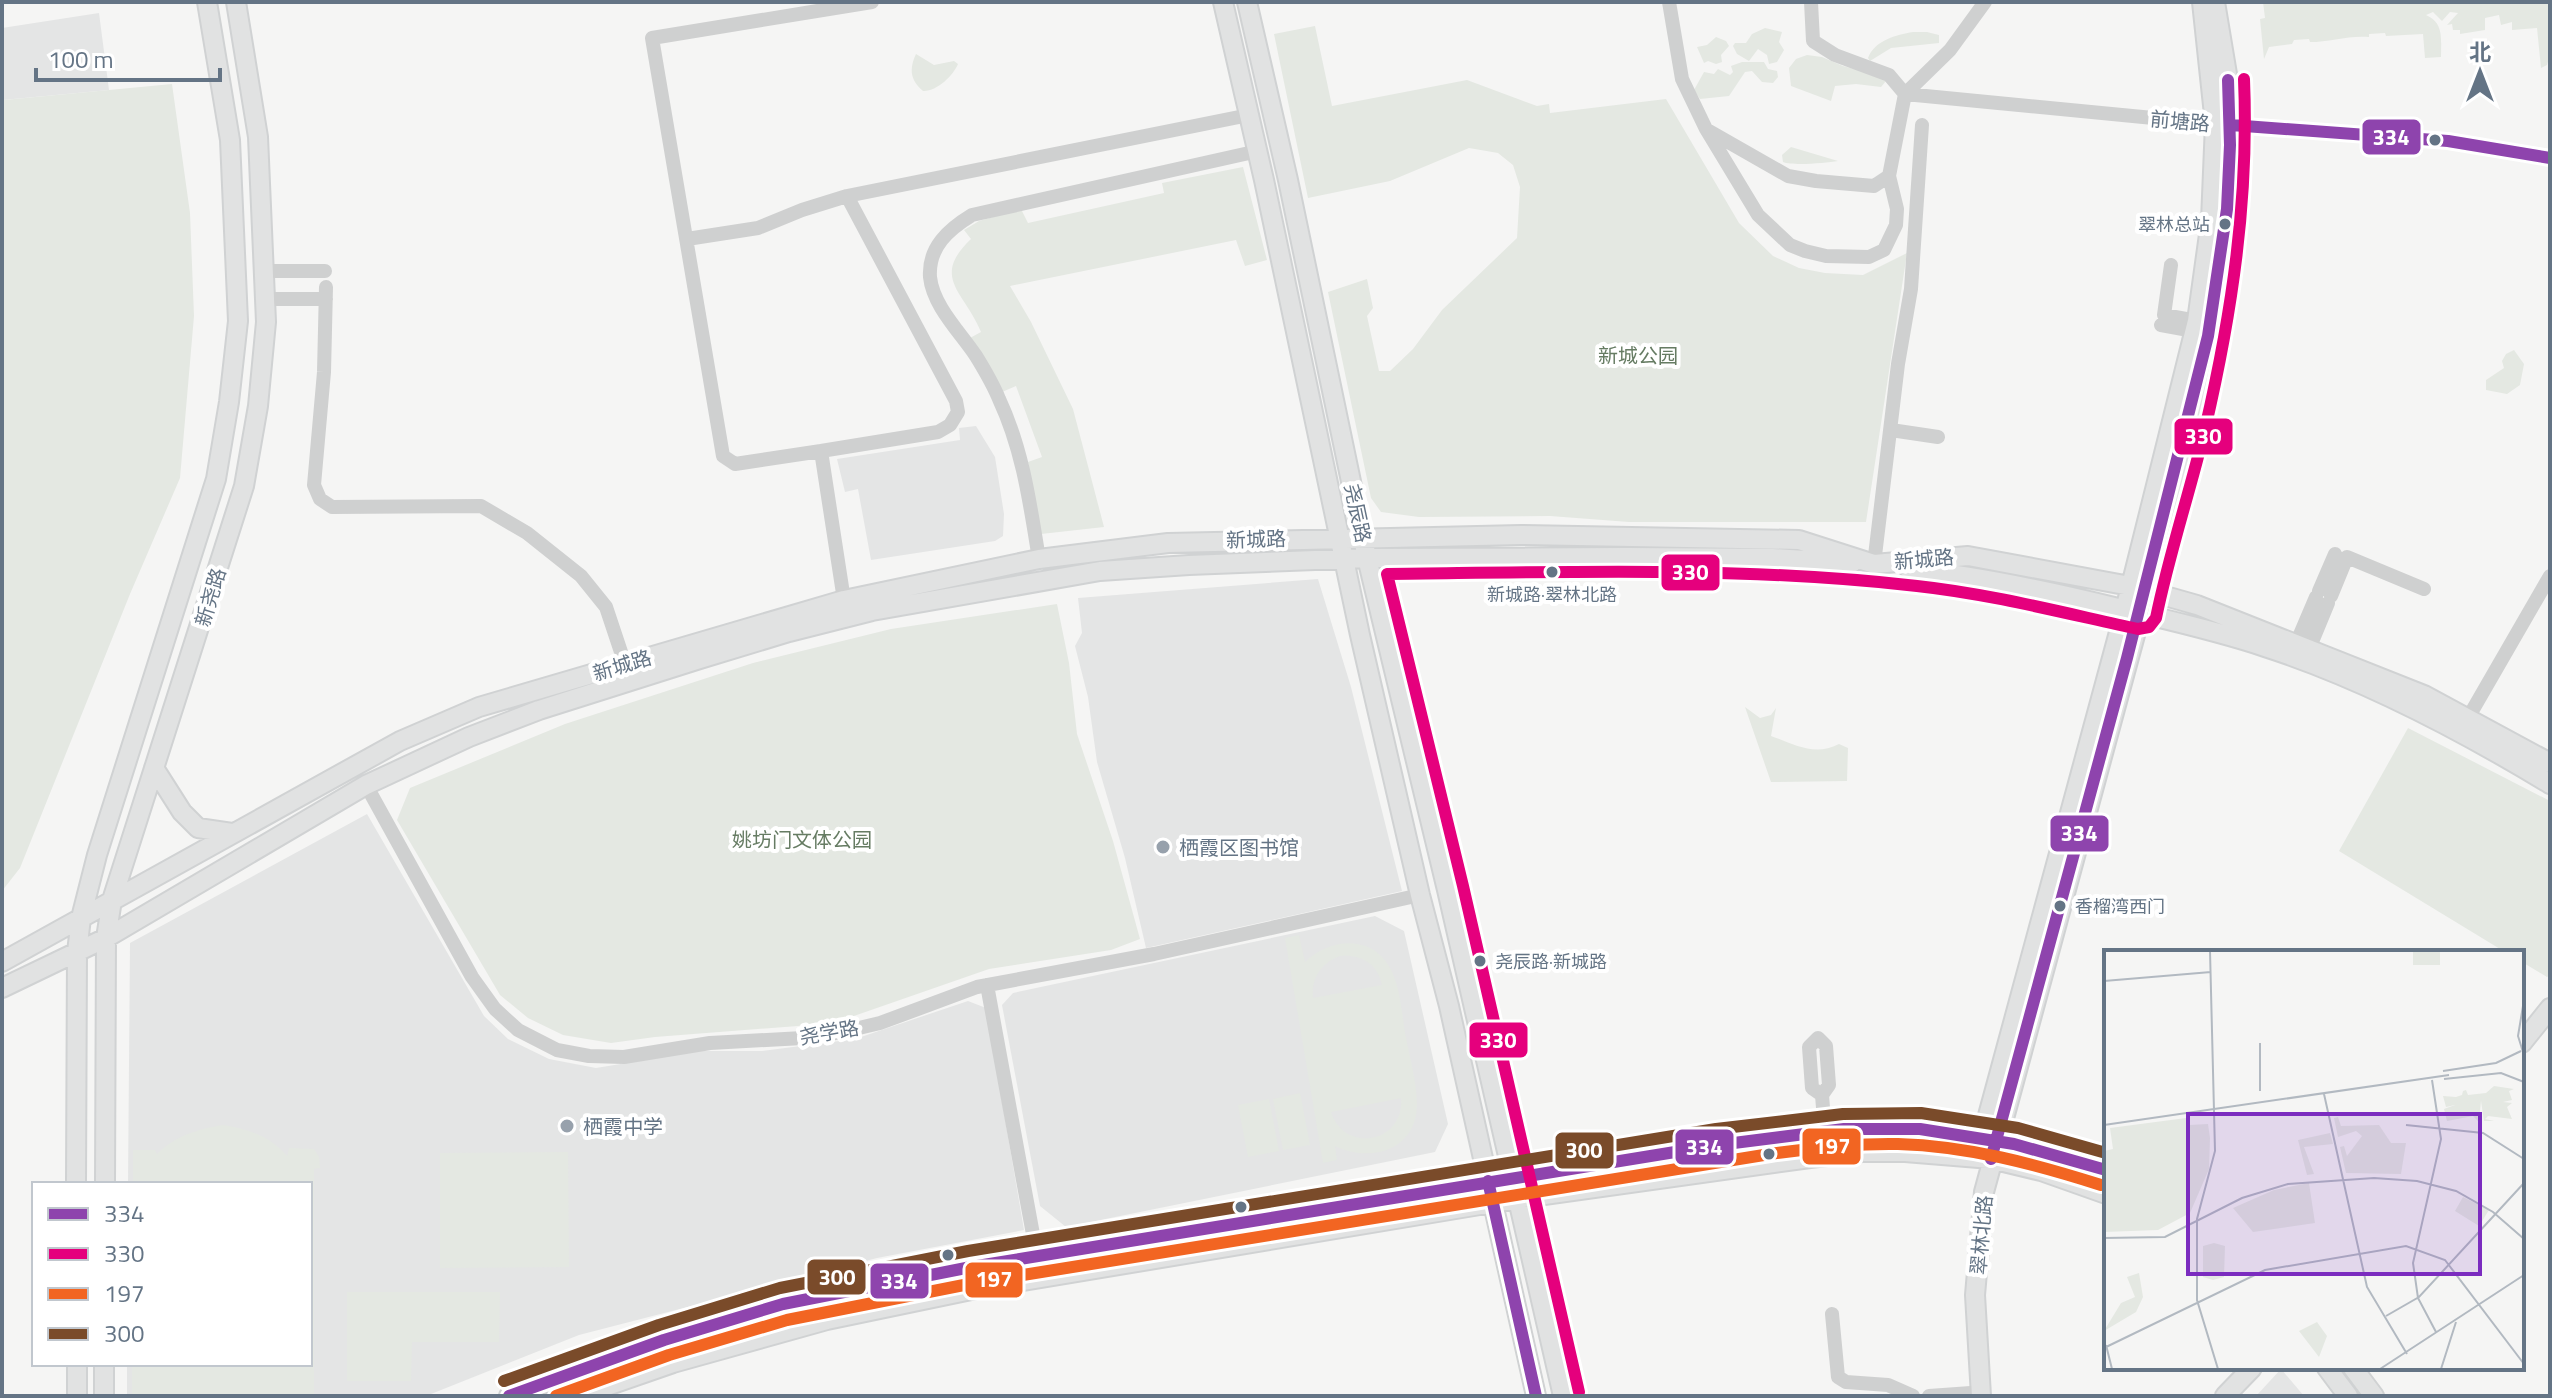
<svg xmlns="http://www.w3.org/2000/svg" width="2552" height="1398" viewBox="0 0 2552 1398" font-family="'Titillium Web','Noto Sans SC',sans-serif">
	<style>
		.built { fill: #e4e5e5 }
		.green { fill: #e4e8e2; fill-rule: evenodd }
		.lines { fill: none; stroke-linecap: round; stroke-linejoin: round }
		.major-casing { stroke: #d0d2d3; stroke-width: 22 }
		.minor { stroke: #cfd0d0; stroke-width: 14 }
		.major { stroke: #e1e2e2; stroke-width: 18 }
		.bus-1-casing { stroke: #fff; stroke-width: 18 }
		.bus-2-casing { stroke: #fff; stroke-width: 18 }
		.bus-3-casing { stroke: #fff; stroke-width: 18 }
		.bus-4-casing { stroke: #fff; stroke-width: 18 }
		.bus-1 { stroke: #8e44ad; stroke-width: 12 }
		.bus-2 { stroke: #e5007d; stroke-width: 12 }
		.bus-3 { stroke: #f26522; stroke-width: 12 }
		.bus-4 { stroke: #7a4b2a; stroke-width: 12 }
		.bus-dot { fill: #647485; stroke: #fff; stroke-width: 3 }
		.poi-dot { fill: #97a1ac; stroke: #fff; stroke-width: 3 }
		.labels { text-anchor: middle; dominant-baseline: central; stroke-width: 8; stroke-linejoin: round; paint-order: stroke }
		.bus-label { font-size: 18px; fill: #647485; stroke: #fff; text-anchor: start }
		.street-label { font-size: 20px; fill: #647485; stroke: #fff }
		.park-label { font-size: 20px; fill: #667c63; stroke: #fff }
		.poi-label { font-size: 20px; fill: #647485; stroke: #fff; text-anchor: start }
		.inset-road { fill: none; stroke: #b2b9c1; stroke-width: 2 }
		.view { fill: #7b2cbf; fill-opacity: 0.15; stroke: #7b2cbf; stroke-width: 4 }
		.inset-edge { fill: none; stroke: #647485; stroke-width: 4 }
		.line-badge { stroke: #fff; stroke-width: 3 }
		.badge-label { font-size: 22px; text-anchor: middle; font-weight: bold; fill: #fff }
	</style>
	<rect width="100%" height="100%" fill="#f5f5f4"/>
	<path class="built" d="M99 13 109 90 3 100 2 28Z
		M976 426 995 457 1004 514 1003 536 995 541 871 560 858 489 845 492 837 459 960 440 959 428Z
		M1318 579 1351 687 1402 891 1146 948 1125 858 1097 762 1088 697 1075 646 1082 633 1078 598Z
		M367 814 484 1016 508 1039 549 1059 596 1068 700 1051H762L855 1039 968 1001 986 1008 1024 1230 877 1258 579 1335 426 1396H127V1364H310V1184H128L130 943Z
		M1375 916 1404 931 1448 1124 1435 1152 1066 1227 1040 1206 1002 1005 1013 993Z
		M2281 1369 2304 1396H2256Z"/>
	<path class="green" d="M2263 2H2550V55L2547 65 2541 68 2537 28 2512 30V22L2501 25 2499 15 2485 18V30L2460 34V30H2453L2452 24 2447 25 2458 13 2450 12 2442 21 2433 12 2426 15C2444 23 2441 38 2441 57L2425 58 2423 34 2386 36 2385 33 2369 34V37C2350 35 2329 42 2310 42L2309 39 2294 40 2292 44 2269 47 2264 59 2260 19 2265 18Z
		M1315 26 1332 106 1467 80 1537 106 1549 104 1550 113 1666 99 1739 223 1773 256 1799 268 1825 273 1863 275 1907 253 1866 522H1629L1550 516 1419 517 1381 512 1371 498 1328 292 1367 279 1373 308 1367 316 1379 371H1390L1413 349 1442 310 1517 238 1520 187 1513 165 1498 153 1469 148 1390 181 1308 198 1274 34Z
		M1765 28 1782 32 1779 42 1784 50 1777 62 1769 64 1767 55 1758 49 1749 61 1737 54 1733 46 1735 43H1746L1752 34Z
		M1913 32H1927L1939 35V43L1891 48 1870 61 1868 58C1875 40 1896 35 1913 32Z
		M1716 37 1726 41 1729 46 1721 55 1722 62 1716 64 1708 61 1704 63 1697 47 1707 45Z
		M916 54 934 65 954 61 958 64C953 76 936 92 923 91 910 80 909 69 916 54Z
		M1807 55 1822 57 1843 66 1885 77 1886 81 1881 87 1856 84 1835 86 1831 101 1791 86 1789 68 1796 59Z
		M1742 62H1764L1768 69 1777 71 1778 77 1773 83 1762 82 1752 71 1745 72 1729 96 1700 99 1694 90 1704 72 1714 74 1718 69 1730 75 1733 72 1731 66Z
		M172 84 190 213 194 316 180 478 130 594 20 868 2 891V92L4 100Z
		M1791 147 1838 161C1826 163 1793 166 1783 162L1782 155Z
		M1243 167 1267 260 1245 266 1236 240 1010 286 1031 322 1073 409 1104 527 1041 534 1028 462 1042 457 1016 386 1002 392 970 338 981 332C965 292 930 278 971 239L964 230 979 221 1021 209 1028 223 1164 193 1162 183Z
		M2514 350 2524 364 2520 385 2507 394 2486 390V380L2504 368 2502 361 2506 354Z
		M1057 604 1069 663 1077 734 1113 841 1140 939 1111 950 989 969 851 1017 798 1026 655 1037 611 1043 563 1035 528 1018 500 995 397 820 410 788 565 724 753 663 891 629Z
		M1745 707 1760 718 1771 715 1776 708 1771 736C1794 744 1814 757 1839 744L1848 748 1847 781 1771 782Z
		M2408 728 2550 801V975L2547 977 2522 962V952H2505L2339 851Z
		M1299 935 1305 962C1331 937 1375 934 1392 972 1401 991 1402 1017 1406 1038 1410 1059 1417 1083 1417 1105 1416 1151 1370 1163 1335 1146L1337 1160 1323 1163 1285 938ZM1340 956C1361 954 1378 964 1382 985L1313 998C1311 978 1321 963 1340 956ZM1401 1098C1405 1143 1344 1154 1331 1112Z
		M1300 1093 1310 1145 1283 1150 1273 1099Z
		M1269 1099 1279 1151 1248 1157 1238 1105Z
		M223 1125C248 1129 270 1136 287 1156L289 1148 314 1149 319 1157 320 1168 314 1169V1396H132V1364H310V1184H133V1150H155L157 1154C175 1136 198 1129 223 1125Z
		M568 1152 569 1267 440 1268V1153Z
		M347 1292H500L499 1342H412L411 1381H347Z"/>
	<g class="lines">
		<defs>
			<path id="major" d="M1223 2 1264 180 1360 635 1420 895 1449 1006 1536 1396
				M1247 2 1288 180 1367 558 1447 890 1563 1396
				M1909 569C1980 576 2049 591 2118 608 2167 620 2218 631 2265 647 2364 679 2461 730 2550 784
				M154 768 182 812 198 828 232 833
				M2 962 400 741 479 707 844 600 1039 559 1168 543 1521 535 1799 540 1874 564 1968 556 2130 586 2197 605 2424 695 2550 763
				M2 988 106 938 366 785 469 737 539 710 700 659 789 632 872 611 1100 571 1189 565 1367 558 1627 557 1772 558 1852 563
				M2522 1043 2550 1008
				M1980 1145 2125 610 2197 321 2211 220 2215 124 2202 2
				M76 1184 77 952 81 918 97 855 216 479 229 402 238 321 230 140 207 2
				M105 1184 106 938 112 900 244 486 258 406 266 322 258 137 236 2
				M77 1364V1396
				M2327 1368 2348 1396
				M2353 1368 2374 1396
				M104 1396V1364
				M509 1396 664 1340 783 1304 971 1267 1718 1145C1784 1136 1854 1124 1920 1129 1985 1134 2045 1150 2106 1170
				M578 1396 673 1363 827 1320 981 1288 1516 1199 1810 1158 1862 1152H1905L1991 1159 2041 1171 2106 1194
				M1981 1396 1975 1295 1984 1192 2141 613 2212 325 2228 213 2231 125 2228 80 2215 2
				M2225 1396 2252 1368"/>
		</defs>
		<use href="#major" class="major-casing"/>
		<path class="minor" d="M1669 2 1682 79 1706 129 1758 215 1790 245 1805 251 1826 256 1869 257 1884 250 1896 225 1897 209 1889 176 1905 94 1950 50 1985 2
			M1811 2 1813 41 1835 55 1889 75 1905 94 2215 124 2448 141 2550 158
			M1709 131 1788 176 1816 181 1874 186 1889 176
			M687 239 758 228 802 210 847 196 1249 115
			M2171 265 2164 315 2197 321
			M264 271H325
			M326 287 324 372 314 485 320 499 332 507 481 506 527 533 581 576 606 607 625 664
			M265 299H326
			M2161 325 2194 331
			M1891 430 1938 437
			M821 451 938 432 950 425 958 412 956 401 847 196
			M1039 559C1030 504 1023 450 999 399 993 384 984 369 976 356 960 332 933 306 930 277 928 247 949 229 972 215L1258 151
			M1874 564 1898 364 1911 289 1922 125
			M2319 591 2335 554
			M2331 596 2347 557 2424 589
			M844 600 821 451 735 464 723 456 652 38 872 2
			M2296 644 2316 597
			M2309 649 2328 603
			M2468 718 2550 576
			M366 785 472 977 495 1009 518 1030 557 1050 589 1056 624 1057 710 1043 803 1038 842 1032 880 1023 977 987 1154 954 1420 895
			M987 985 1037 1256
			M1822 1095 1812 1088 1809 1047 1818 1038 1826 1046 1829 1085 1822 1095 1825 1133
			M1832 1314 1838 1377 1846 1382 1888 1385 1913 1396
			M1929 1396 1971 1393"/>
		<use href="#major" class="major"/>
		<defs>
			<path id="bus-1" d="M2231 125 2448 141 2550 158
				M1991 1159 2127 658 2208 336 2227 209 2230 145 2228 80
				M1488 1181 1536 1396
				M509 1396 664 1340 783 1304 971 1267 1718 1145 1844 1129H1920L2014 1144 2106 1170"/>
			<path id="bus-2" d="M1579 1392 1463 886 1387 574C1564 572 1741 566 1917 586 1991 594 2064 613 2138 629L2149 627 2156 618C2169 554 2190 492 2205 429 2232 313 2249 199 2244 79"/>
			<path id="bus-3" d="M556 1396 669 1355 787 1320 974 1283 1770 1154C1813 1148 1855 1143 1898 1144 1968 1146 2035 1164 2101 1185"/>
			<path id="bus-4" d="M504 1381 659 1325 780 1288 968 1251 1716 1129 1843 1114 1921 1113 2018 1128 2106 1153"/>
		</defs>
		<use href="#bus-1" class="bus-1-casing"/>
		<use href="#bus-2" class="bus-2-casing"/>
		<use href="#bus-3" class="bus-3-casing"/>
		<use href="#bus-4" class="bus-4-casing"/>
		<use href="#bus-1" class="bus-1"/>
		<use href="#bus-2" class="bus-2"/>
		<use href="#bus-3" class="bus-3"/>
		<use href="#bus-4" class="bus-4"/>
	</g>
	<g class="bus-dot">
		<circle cx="2435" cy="140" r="7"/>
		<circle cx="2225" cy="224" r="7"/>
		<circle cx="1552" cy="572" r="7"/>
		<circle cx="2060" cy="906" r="7"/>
		<circle cx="1480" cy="961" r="7"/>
		<circle cx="1769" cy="1154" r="7"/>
		<circle cx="1241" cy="1207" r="7"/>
		<circle cx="948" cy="1255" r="7"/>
	</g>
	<g class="poi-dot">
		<circle cx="1163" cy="847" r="8"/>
		<circle cx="567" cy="1126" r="8"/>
	</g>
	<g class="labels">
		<g class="bus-label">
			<text x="2210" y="224" text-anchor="end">翠林总站</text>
			<text x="1552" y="594" text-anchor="middle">新城路·翠林北路</text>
			<text x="2075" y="906">香榴湾西门</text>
			<text x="1495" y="961">尧辰路·新城路</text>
		</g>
		<g class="street-label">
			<text transform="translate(2180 121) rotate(5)">前塘路</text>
			<text transform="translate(1358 513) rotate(78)">尧辰路</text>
			<text transform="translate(1256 539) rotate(-2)">新城路</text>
			<text transform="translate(1924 559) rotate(-5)">新城路</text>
			<text transform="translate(210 597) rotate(-73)">新尧路</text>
			<text transform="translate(622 665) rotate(-17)">新城路</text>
			<text transform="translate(829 1032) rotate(-10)">尧学路</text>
			<text transform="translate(1981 1235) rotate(-85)">翠林北路</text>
		</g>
		<g class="park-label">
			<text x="1638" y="355">新城公园</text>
			<text x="802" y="839">姚坊门文体公园</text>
		</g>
		<g class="poi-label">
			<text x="1179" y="847">栖霞区图书馆</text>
			<text x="583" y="1126">栖霞中学</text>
		</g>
	</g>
	<g transform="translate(2104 950)">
		<rect width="420" height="420" fill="#f5f5f4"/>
		<path d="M309 1H336V15H309ZM390 136 410 139 405 141 408 150 399 152 408 153 403 157 408 169 384 166 381 169 390 171H380L377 151 375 172 369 166 343 171 340 159 351 155 342 157 339 146 352 147 358 145 359 141 362 140 364 145 382 143ZM234 167 237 176 275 175 287 193H302L297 224 242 223 236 197 240 196 243 206 258 186 252 181 234 187 230 168ZM82 168 85 175 104 174 106 188 105 219 86 263 54 280 0 282V201L9 199 6 178ZM226 183 229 194 200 197 210 224 203 225 194 190ZM205 233 211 273 149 282 129 258 170 240ZM359 247 385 260 375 276 351 261ZM110 293 121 296 120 327 109 330 99 327V296ZM35 323 39 347 32 362 0 381 17 353 31 347 23 327ZM213 372 223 386 215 407 195 381Z" fill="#e4e8e2"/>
		<path class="inset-road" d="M106 1 111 201 93 269V350L114 419M0 31 107 22M420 69V97M419 102 414 86 420 50M339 121 392 113 417 101M340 129 397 123 420 132M328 130 337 189 309 313 314 348 332 382M156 141V93M220 144 263 337 303 404M0 175 345 125M302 175 379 183 420 209M0 288 61 287 138 248 184 234 270 228 313 231 352 241 389 262 420 289M282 366 315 347 420 233M2 395 8 419M0 398 161 320 302 296 341 310 420 414M276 419 420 325M337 419 352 372"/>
		<path class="view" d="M84 164H376V324H84Z"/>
		<rect width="420" height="420" class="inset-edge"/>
	</g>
	<g class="line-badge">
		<rect x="2361" y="118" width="61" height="38" rx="8" fill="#8e44ad"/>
		<rect x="2173" y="417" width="61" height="39" rx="8" fill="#e5007d"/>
		<rect x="1660" y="553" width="61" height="39" rx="8" fill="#e5007d"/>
		<rect x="2049" y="814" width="61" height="39" rx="8" fill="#8e44ad"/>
		<rect x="1468" y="1021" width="61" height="38" rx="8" fill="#e5007d"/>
		<rect x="1801" y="1127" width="61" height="39" rx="8" fill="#f26522"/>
		<rect x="1674" y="1128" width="61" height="38" rx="8" fill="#8e44ad"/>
		<rect x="1554" y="1131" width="61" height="39" rx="8" fill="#7a4b2a"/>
		<rect x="806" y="1258" width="61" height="38" rx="8" fill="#7a4b2a"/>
		<rect x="964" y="1261" width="60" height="38" rx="8" fill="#f26522"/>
		<rect x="869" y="1262" width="61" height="38" rx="8" fill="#8e44ad"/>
	</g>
	<g class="badge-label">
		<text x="2391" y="145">334</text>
		<text x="2203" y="444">330</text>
		<text x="1690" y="580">330</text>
		<text x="2079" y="841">334</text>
		<text x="1498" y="1048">330</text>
		<text x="1832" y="1154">197</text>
		<text x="1704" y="1155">334</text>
		<text x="1584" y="1158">300</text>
		<text x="837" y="1285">300</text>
		<text x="994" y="1287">197</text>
		<text x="899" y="1289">334</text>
	</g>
	<rect width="2552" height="1398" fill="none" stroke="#647485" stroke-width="8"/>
	<rect x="32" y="1182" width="280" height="184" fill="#ffffff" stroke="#c1c7ce" stroke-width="2"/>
	<rect x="48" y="1208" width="40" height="12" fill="#8e44ad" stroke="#c1c7ce" stroke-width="2"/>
	<text x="104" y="1222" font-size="24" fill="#647485">334</text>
	<rect x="48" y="1248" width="40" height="12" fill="#e5007d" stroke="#c1c7ce" stroke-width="2"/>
	<text x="104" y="1262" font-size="24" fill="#647485">330</text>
	<rect x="48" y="1288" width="40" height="12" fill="#f26522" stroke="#c1c7ce" stroke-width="2"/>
	<text x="104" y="1302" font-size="24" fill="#647485">197</text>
	<rect x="48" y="1328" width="40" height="12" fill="#7a4b2a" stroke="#c1c7ce" stroke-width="2"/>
	<text x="104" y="1342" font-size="24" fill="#647485">300</text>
	<g transform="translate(2480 72)" stroke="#ffffff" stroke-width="6" paint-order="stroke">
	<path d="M0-6L14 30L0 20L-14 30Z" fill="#647485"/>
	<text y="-12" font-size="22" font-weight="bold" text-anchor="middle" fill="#647485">北</text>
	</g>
	<path d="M36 68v12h184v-12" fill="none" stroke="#647485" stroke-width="4"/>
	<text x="48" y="68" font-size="24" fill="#647485" stroke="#ffffff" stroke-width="6" paint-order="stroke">100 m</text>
</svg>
